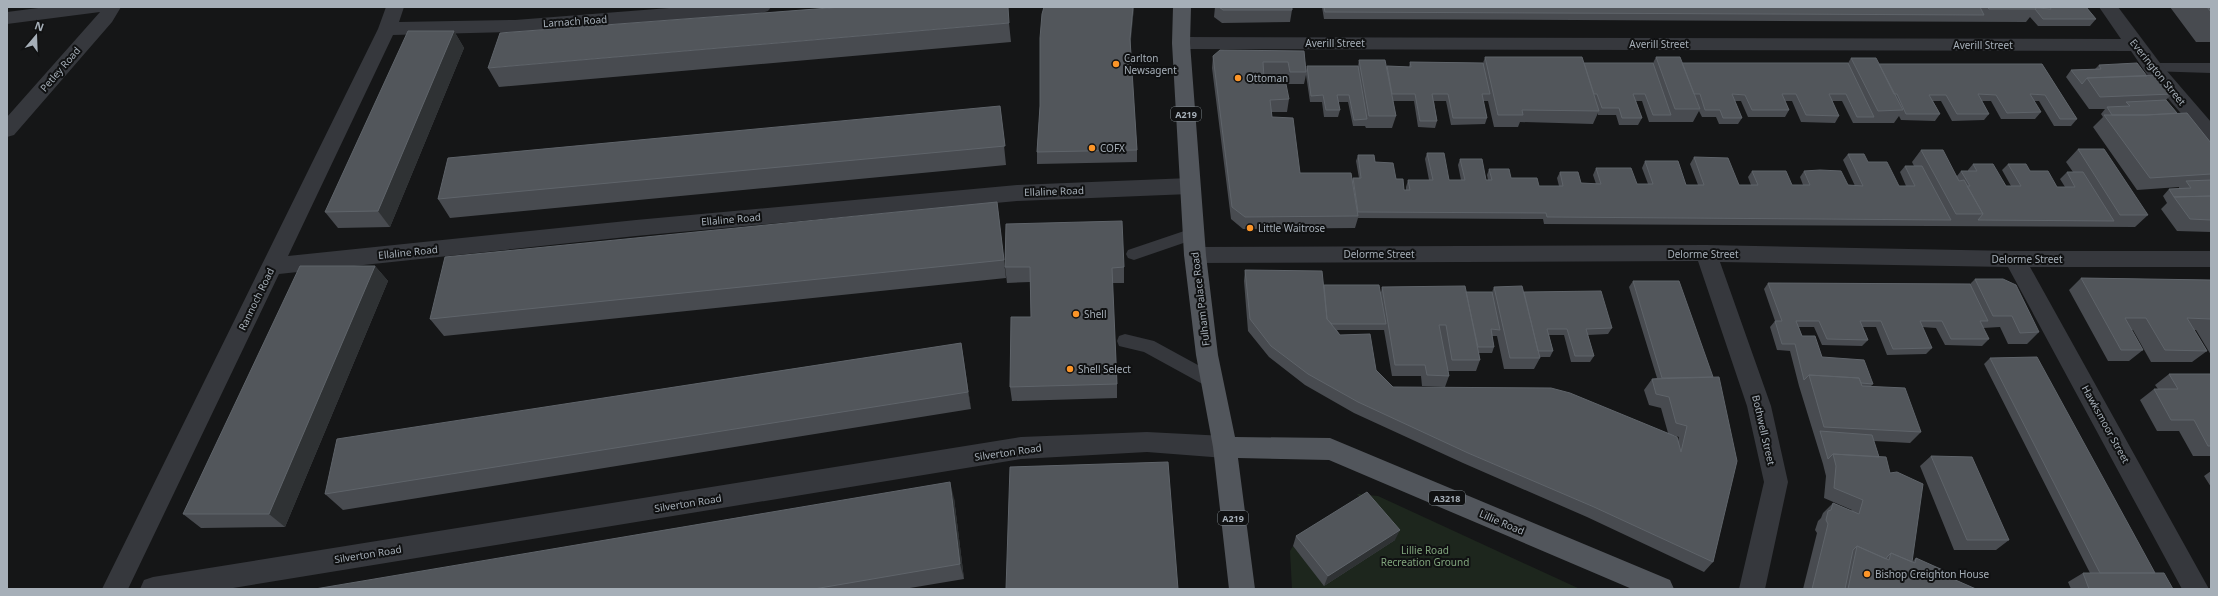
<svg xmlns="http://www.w3.org/2000/svg" width="2218" height="596" viewBox="0 0 2218 596" font-family="'Noto Sans',sans-serif">
	<style>
		.green { fill: #1d261d }
		.lines { fill: none; stroke-linecap: round; stroke-linejoin: round }
		.lane { fill: #36383d; fill-rule: evenodd }
		.street { fill: #36383d; fill-rule: evenodd }
		.primary { fill: #52565c; fill-rule: evenodd }
		.wall { fill: #484b50; fill-rule: evenodd }
		.shaded-wall { fill: #2f3234 }
		.building { fill: #52565b; stroke: #5f646a }
		.poi-dot { fill: #fc9528; stroke: #101112; stroke-width: 1.5 }
		.labels { text-anchor: middle; dominant-baseline: central; stroke-width: 4; stroke-linejoin: round; paint-order: stroke }
		.shield { fill: #101112; stroke: #798086; stroke-width: 1 }
		.shield-label { font-size: 9px; font-weight: bold; fill: #a6afb8 }
		.street-label { font-size: 10px; fill: #a6afb8; stroke: #101112 }
		.poi-label { font-size: 10px; fill: #a6afb8; stroke: #101112; text-anchor: start }
		.park-label { font-size: 10px; fill: #80a47c; stroke: #101112 }
	</style>
	<rect width="100%" height="100%" fill="#151617"/>
	<path class="green" d="M1357 494 1378 496 1580 589H1292L1290 551 1293 546 1325 585 1364 502Z"/>
	<g class="lines">
		<path class="lane" d="M2153 63H2211V73L2148 71 2146 68 2148 65Z
			M1193 228 1198 230 1201 234 1198 238 1134 260 1128 258 1126 254 1128 250Z
			M1125 334 1154 341 1218 376 1220 381 1218 386 1212 388 1206 386 1144 352 1119 346 1117 341 1119 336Z"/>
		<path class="street" d="M46 7H121L112 22 14 135 7 137V117L100 12 7 24V12Z
			M386 7H404L399 22 515 20 682 7H771L768 11 762 13 515 32 393 35 288 256 636 220 1017 185 1190 178 1197 181 1200 186 1197 191 1190 194 1017 201 636 236 279 274 128 589H102L378 29Z
			M2099 7H2118L2160 63 2211 122V142L2204 140 2146 73 2131 51 1181 49 1174 48 1172 43 1174 38 1181 37 2121 39Z
			M1706 245 2014 251H2211V267H2030L2209 589H2182L2008 267 1720 262 1771 406 1788 482 1765 589H1739L1764 482 1747 406 1698 261 1195 263 1187 261 1184 255 1187 249 1195 247Z
			M1147 432 1225 436 1233 440 1237 447 1233 454 1225 458 1147 452 1021 459 227 589H140L144 580 153 577 1021 437Z"/>
		<path class="primary" d="M1173 7H1191L1190 43 1206 255 1218 355 1235 437 1330 438 1670 580 1674 589H1632L1329 460 1238 458 1255 589H1229L1213 447 1196 355 1184 255 1172 43Z"/>
	</g>
	<path class="wall" d="M1044 7H1134L1130 45 1137 150V162L1037 164V152L1040 106Z
		M1215 7H1292V10L1290 22 1222 23 1214 17Z
		M1322 7H2086L2096 19 2090 26H2038L2030 17 2026 22 1324 19Z
		M2170 7H2211V42H2196Z
		M1009 23 1011 42 499 87 488 68Z
		M454 31 464 48 390 227 338 228 325 212Z
		M1304 51 1306 70 1307 66H1358L1359 60 1387 66 1409 67 1410 62 1483 63 1485 57 1584 63H1653L1656 57 1682 63H1848L1851 58 1879 64H2042L2077 119 2071 126H2054L2039 101H2034L2041 112 2035 119H2001L1991 101H1982L1989 114 1984 120 1952 121 1941 101H1933L1940 114 1935 121 1901 120 1899 116 1894 123H1853L1842 101H1832L1839 116 1835 123 1801 122 1792 101H1785L1789 110 1785 117H1748L1741 101H1735L1742 118 1738 124H1719L1716 117H1702L1699 111 1693 122H1649L1642 101H1636L1642 118 1638 125H1619L1616 115H1598V113L1593 124 1520 122 1518 127H1494L1488 101H1483L1487 118 1485 124 1451 125 1446 101H1434L1437 121 1435 128 1418 127 1414 101H1393L1396 116 1392 128H1366L1365 126H1353L1348 102H1338L1340 110 1338 117H1324L1322 102H1310L1306 75 1304 84H1288L1286 75 1264 74V79L1289 99 1287 112H1272V117L1300 173 1352 180 1353 178H1359L1356 161 1358 155 1375 162 1396 179 1404 190H1406V187L1408 180H1429L1425 159 1427 153 1449 180H1461L1458 165 1460 159 1486 180H1488L1487 175 1489 169 1511 178 1539 186H1559L1557 178 1560 172 1581 183 1596 184 1593 175 1596 168 1637 184H1648L1642 168 1645 161 1686 185H1698L1690 164 1694 157 1739 185H1751L1748 177 1752 171 1792 185H1803L1800 177 1804 171 1848 185 1855 186 1843 160 1848 154 1868 162 1899 186H1906L1900 172 1905 166H1914L1912 162 1921 150 1957 176 1961 171H1968V170L1973 164 2006 186H2011L2002 170 2008 164 2030 171 2057 187H2065L2060 179 2067 172H2073L2066 162 2078 149 2148 215 2135 227 1544 224 1543 219 1358 218 1355 228 1243 229 1231 219 1212 68 1213 56Z
		M2099 65 2147 76 2172 94 2166 100 2177 113 2211 143V232L2177 231 2161 209 2167 203 2163 196 2169 189H2179V187L2137 190 2093 127 2103 117 2101 114 2105 109H2089L2066 77 2071 70 2095 69Z
		M1000 106 1006 165 450 218 438 199Z
		M997 202 1006 278 444 336 430 319Z
		M1006 224 1124 267V283H1112L1117 384V398L1012 401 1010 387 1031 317 1030 282 1007 283 1005 267Z
		M375 266 388 281 285 527 201 528 183 514Z
		M1245 270 1324 285 1381 292 1382 287 1466 292H1492L1494 287 1524 292 1612 328 1608 334 1588 335 1594 356 1590 362H1571L1564 335H1549L1553 351 1550 357H1539L1540 358 1534 369H1504L1497 336H1492L1494 347 1492 353H1479L1480 360 1476 371H1448L1449 376 1445 387 1422 386 1421 376H1392L1384 330H1337L1340 335 1393 387 1668 433 1661 408 1649 405 1644 390 1652 379 1657 378 1629 287 1633 281H1679L1713 562 1704 572 1587 517 1463 463 1354 413 1305 385 1269 357 1248 331 1244 281ZM1672 435 1679 437 1678 441Z
		M2081 278 2211 280V355L2196 330H2194L2207 351 2192 362H2151L2133 330H2131L2143 350 2129 361H2108L2069 290Z
		M1975 279 2039 332 2027 344H2008L2000 327 1983 328 1989 339 1982 346 1945 345 1936 328 1922 327 1932 348 1926 354 1887 355 1876 327H1863L1868 340 1862 346 1822 345 1814 327H1799L1802 336 1822 357 1873 384 1870 387 1921 432 1910 443 1874 441 1912 562 1916 558 1944 575 1976 589H1803L1817 533 1815 530 1818 521 1821 518 1823 513 1833 503 1851 511 1852 510 1824 498 1826 476 1823 464 1799 386 1790 351 1777 350 1770 327 1775 321 1764 289 1768 283 1970 284Z
		M961 343 971 409 343 510 325 494Z
		M1990 358 2155 573 2173 589H2071L2068 582 2083 573H2090L1984 364Z
		M2169 374H2211V456H2193L2179 431H2157L2140 400 2154 389H2158L2155 385Z
		M1931 456 2009 540 1996 550H1954L1920 466Z
		M2211 471V487L2204 476Z
		M954 498 964 579 904 589H315Z
		M1296 536 1395 540 1324 586 1293 546Z"/>
	<path class="shaded-wall" d="M1133 7H1134L1130 52V39Z
		M454 31 464 48 390 227 378 211Z
		M375 266 388 281 285 527 269 514Z
		M961 343 964 360 971 409 968 392Z
		M950 482 954 498 964 579 960 564Z
		M1400 530 1395 540 1324 586 1328 576Z"/>
	<path class="building" d="M842 7H1008L1009 23 488 68 500 33Z
		M1044 7H1133L1130 39 1137 150 1037 152 1040 106V38L1042 14Z
		M1219 7H1292V10H1223Z
		M1324 7H1980L1984 15 1325 12Z
		M1987 7H2034L2036 9H1989Z
		M2050 7H2086L2096 19H2043L2035 9H2036V8L2051 9Z
		M2207 7H2211V12Z
		M408 31H454L378 211 325 212Z
		M1220 50 1304 51 1306 72H1290L1288 62H1263L1264 79H1285L1289 99 1270 100 1272 117 1293 118 1300 173H1351L1358 216 1245 217 1232 207 1213 56Z
		M1485 57H1582L1599 111 1522 110 1523 115H1498Z
		M1656 57H1680L1700 109H1675Z
		M1851 58H1876L1903 110 1878 111Z
		M1359 60H1385L1396 116H1369Z
		M1410 62 1483 63 1490 94H1482L1487 118H1453L1448 94H1432L1437 121H1420L1415 94H1392L1387 66 1411 67Z
		M1584 63H1653L1671 115H1653L1645 94H1633L1642 118H1622L1619 108H1602L1597 94H1594Z
		M1682 63H1848L1874 117H1857L1846 94H1829L1839 116 1806 115 1796 94H1782L1789 110H1752L1745 95 1732 94 1742 118H1723L1720 110H1705L1700 94H1694Z
		M2137 63 2147 76 2087 78 2082 84 2071 70 2101 69 2099 65Z
		M1879 64H2042L2077 119H2060L2045 95 2030 94 2041 112 2007 113 1996 95 1978 94 1989 114H1957L1946 95H1929L1940 114H1906L1897 94H1894Z
		M1307 66H1358L1367 119 1354 120 1349 95H1337L1340 110H1326L1323 95 1311 96Z
		M2157 75 2172 94 2100 97 2087 78Z
		M2166 100 2177 113 2146 115H2112L2107 107 2130 106 2126 102Z
		M1000 106 1005 146 438 199 448 158Z
		M2187 113 2211 143V174L2150 178 2104 115H2146Z
		M2078 149H2104L2148 215H2120Z
		M1921 150H1943L1959 181 1964 180 1983 214H1956Z
		M1427 153H1444L1449 180H1465L1460 159H1482L1486 180H1492L1489 169H1509L1511 178H1537L1539 186H1563L1560 172H1578L1581 183 1601 184 1596 168H1631L1637 184H1653L1645 161H1678L1686 185H1704L1694 157 1728 158 1739 185H1758L1752 171H1786L1792 185H1810L1804 171 1820 170 1841 171 1848 185 1863 186 1848 154H1864L1868 162H1887L1899 186H1915L1905 166H1922L1951 220 1547 217 1546 213 1358 212 1353 178H1361L1358 155H1374L1375 162 1393 163 1396 179H1403L1404 190H1410L1408 180H1433Z
		M1973 164H1993L2006 186H2021L2008 164H2026L2030 171H2048L2057 187H2075L2067 172H2083L2114 221 1978 220 1983 214 1967 186H1970L1961 171H1977Z
		M2211 180V196L2174 197 2169 189 2191 188 2186 181Z
		M2211 196V220L2190 219 2174 197Z
		M997 202 1004 260 430 319 445 257Z
		M1122 221 1124 267 1112 268 1117 384 1010 387 1011 317H1031L1030 267H1005L1006 224Z
		M300 266H375L269 514H183Z
		M1245 270 1322 271 1327 319 1340 335 1370 334 1376 370 1393 387 1551 388 1570 393 1677 437 1681 452 1687 426 1676 423 1669 397 1656 394 1652 379 1719 377 1737 461 1713 562 1594 507 1468 453 1358 402 1308 374 1271 346 1250 319Z
		M2081 278 2211 280V320L2210 319 2187 318 2207 351 2165 350 2146 318H2125L2143 350H2121Z
		M1975 279H2003L2016 285 2039 332 2020 333 2012 316H1993Z
		M1633 281H1679L1713 377 1662 378Z
		M1768 283 1970 284 1988 321H1980L1989 339H1951L1942 321H1920L1932 348 1893 349 1881 321H1860L1868 340 1827 339 1819 321H1796L1802 336H1815L1822 357 1864 360 1873 384 1861 383 1859 378 1809 375 1804 380 1795 344H1782L1775 321H1782Z
		M1324 285H1379L1386 324H1332L1327 319Z
		M1465 286 1480 360H1452L1446 325H1439L1449 376 1427 375 1425 365H1395L1382 287Z
		M1522 286 1540 358H1510L1494 287Z
		M1601 291 1612 328 1586 329 1594 356H1575L1567 329H1547L1553 351H1538L1524 292Z
		M1466 292H1492L1500 330 1491 329 1494 347H1478Z
		M961 343 968 392 325 494 337 439Z
		M2037 357 2155 573H2100L1990 358Z
		M2169 374H2211V446H2208L2194 420H2171L2154 389H2178Z
		M1809 375 1859 378 1862 386 1905 388 1921 432 1824 427Z
		M1820 431 1872 435 1879 457 1833 454 1828 459Z
		M1833 454 1886 457 1890 473 1897 472 1923 484 1912 562 1891 553 1887 557 1886 559 1857 546 1853 550 1845 589H1812L1828 524 1826 520 1828 511 1831 510 1833 503 1859 514 1863 500 1834 488 1836 466Z
		M1931 456 1972 457 2009 540H1967Z
		M1168 462 1178 589H1006L1010 467Z
		M950 482 960 564 814 589H315Z
		M1367 492 1400 530 1328 576 1296 536Z
		M1857 546 1889 560 1891 553 1915 563 1916 558 1945 571 1944 575 1976 589H1848Z
		M2083 573H2164L2173 589H2089Z"/>
	<g class="poi-dot">
		<circle cx="1116" cy="64" r="4"/>
		<circle cx="1238" cy="78" r="4"/>
		<circle cx="1092" cy="148" r="4"/>
		<circle cx="1250" cy="228" r="4"/>
		<circle cx="1076" cy="314" r="4"/>
		<circle cx="1070" cy="369" r="4"/>
		<circle cx="1867" cy="574" r="4"/>
	</g>
	<g class="labels">
		<g class="shield">
			<rect x="1171" y="107" width="30" height="14" rx="3"/>
			<rect x="1429" y="491" width="36" height="14" rx="3"/>
			<rect x="1218" y="511" width="30" height="14" rx="3"/>
		</g>
		<g class="shield-label">
			<text x="1186" y="114">A219</text>
			<text x="1447" y="498">A3218</text>
			<text x="1233" y="518">A219</text>
		</g>
		<g class="street-label">
			<text transform="translate(575 21) rotate(-4)">Larnach Road</text>
			<text x="1335" y="43">Averill Street</text>
			<text x="1659" y="44">Averill Street</text>
			<text x="1983" y="45">Averill Street</text>
			<text transform="translate(60 69) rotate(-49)">Petley Road</text>
			<text transform="translate(2158 72) rotate(51)">Everington Street</text>
			<text transform="translate(1054 191) rotate(-2)">Ellaline Road</text>
			<text transform="translate(731 219) rotate(-5)">Ellaline Road</text>
			<text transform="translate(408 252) rotate(-6)">Ellaline Road</text>
			<text x="1379" y="254">Delorme Street</text>
			<text x="1703" y="254">Delorme Street</text>
			<text x="2027" y="259">Delorme Street</text>
			<text transform="translate(256 299) rotate(-64)">Rannoch Road</text>
			<text transform="translate(1200 299) rotate(-97)">Fulham Palace Road</text>
			<text transform="translate(2106 424) rotate(61)">Hawksmoor Street</text>
			<text transform="translate(1764 430) rotate(77)">Bothwell Street</text>
			<text transform="translate(1008 452) rotate(-8)">Silverton Road</text>
			<text transform="translate(688 503) rotate(-9)">Silverton Road</text>
			<text transform="translate(1502 522) rotate(23)">Lillie Road</text>
			<text transform="translate(368 554) rotate(-9)">Silverton Road</text>
		</g>
		<g class="poi-label">
			<text x="1124" y="58">Carlton<tspan x="1124" dy="12">Newsagent</tspan></text>
			<text x="1246" y="78">Ottoman</text>
			<text x="1100" y="148">COFX</text>
			<text x="1258" y="228">Little Waitrose</text>
			<text x="1084" y="314">Shell</text>
			<text x="1078" y="369">Shell Select</text>
			<text x="1875" y="574">Bishop Creighton House</text>
		</g>
		<g class="park-label">
			<text x="1425" y="550">Lillie Road<tspan x="1425" dy="12">Recreation Ground</tspan></text>
		</g>
	</g>
	<rect width="2218" height="596" fill="none" stroke="#a6afb8" stroke-width="16"/>
	<g transform="translate(36 36) rotate(19)" stroke="#101112" stroke-width="3" paint-order="stroke">
	<path d="M0-3L7 15L0 10L-7 15Z" fill="#a6afb8"/>
	<text y="-6" font-size="11" font-weight="bold" text-anchor="middle" fill="#a6afb8">N</text>
	</g>
</svg>
